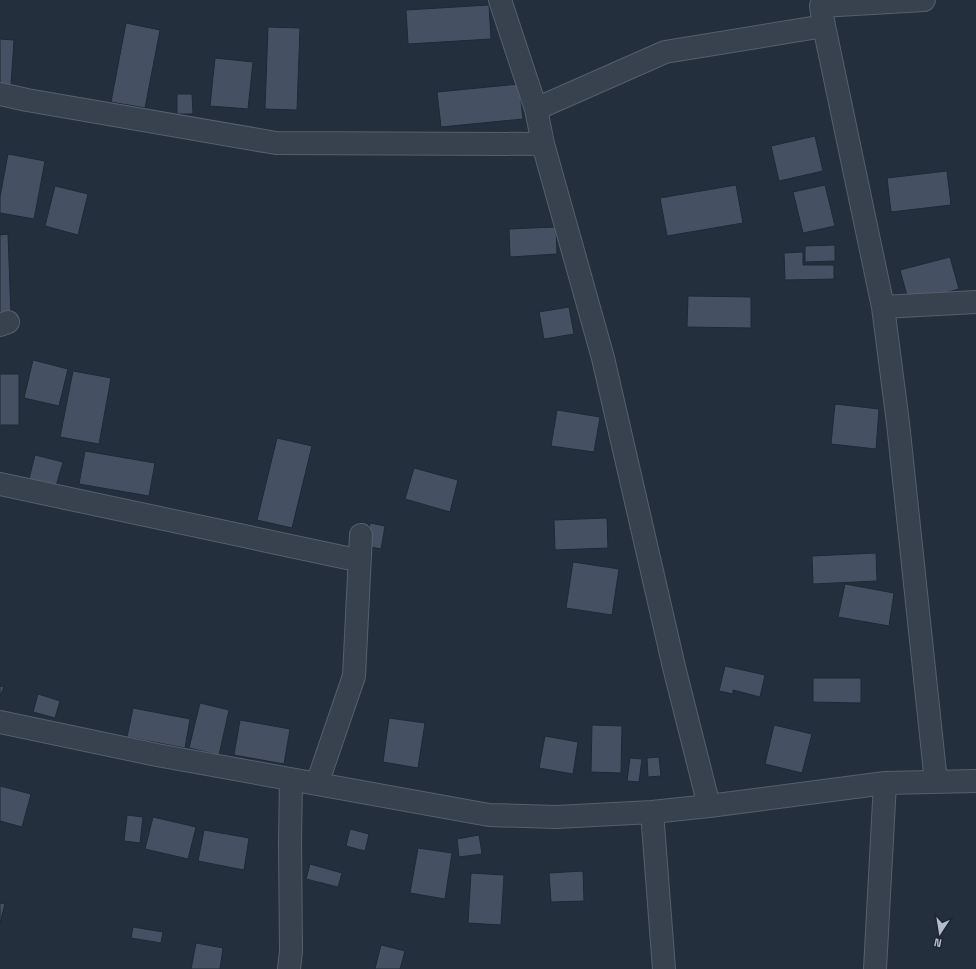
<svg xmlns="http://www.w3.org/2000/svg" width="976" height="969" viewBox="0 0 976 969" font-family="'Space Grotesk',sans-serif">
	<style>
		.building { fill: #455162; stroke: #1f2835 }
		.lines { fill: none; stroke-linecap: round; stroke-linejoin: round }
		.minor-casing { stroke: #565f6c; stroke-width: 24 }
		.minor { stroke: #38414e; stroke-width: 22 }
	</style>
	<rect width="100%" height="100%" fill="#242f3e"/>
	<path class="building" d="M489 5 491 39 408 44 406 10Z
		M126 23 160 30 145 108 111 102Z
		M268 27 300 28 297 110 265 109Z
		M0 39 14 40 11 85 0 84Z
		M215 58 253 62 248 109 210 106Z
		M519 84 523 119 441 127 437 92Z
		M177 94H192L193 114H177Z
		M815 136 823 171 779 181 771 146Z
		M8 154 45 161 34 219 0 213V197Z
		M947 171 951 205 891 212 887 178Z
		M736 185 743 223 667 236 660 198Z
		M825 185 835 226 803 233 793 192Z
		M55 186 88 194 78 235 45 226Z
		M556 227 557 254 510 257 509 229Z
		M8 234 11 315 0 316V235Z
		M835 245V261L805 262V246Z
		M803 252V265H834V279L785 280 784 253Z
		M950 257 959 289 909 303 900 270Z
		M688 296 751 297V328L687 327Z
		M569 307 574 334 544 339 539 312Z
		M33 360 68 369 59 406 24 398Z
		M73 371 111 378 99 444 60 437Z
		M0 374H19V425H0Z
		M835 404 879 409 876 449 831 444Z
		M557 410 600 417 594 452 551 446Z
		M277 438 312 446 292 528 257 520Z
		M85 451 155 463 149 496 79 484Z
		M35 455 63 462 56 486 29 479Z
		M414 468 458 480 450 512 405 499Z
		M607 518 608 548 555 550 554 520Z
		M370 523 385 526 381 549 366 546Z
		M876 553 877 581 813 584 812 556Z
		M573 562 619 569 612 615 566 608Z
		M845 584 894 593 889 626 838 617Z
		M725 666 765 675 760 697 733 690V694L719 691Z
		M813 678H861V703L813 702Z
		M0 686 4 687 0 696Z
		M38 694 60 701 55 718 33 712Z
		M200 703 229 710 219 755 189 748Z
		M133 708 190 719 185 748 127 737Z
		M389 718 425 723 418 768 383 762Z
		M240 720 290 729 284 764 234 755Z
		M592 725 622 726 621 773 591 772Z
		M774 725 812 734 802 773 765 764Z
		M545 736 578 742 573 774 539 768Z
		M659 757 661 776 648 777 647 758Z
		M630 758 642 759 639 782 627 781Z
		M0 786 31 794 22 827 0 821Z
		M127 815 143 817 140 843 124 841Z
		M153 817 196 827 188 859 145 849Z
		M350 829 369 834 365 851 346 846Z
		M204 830 249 838 244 870 198 861Z
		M479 835 482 854 459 857 457 839Z
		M418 848 452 853 445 899 410 893Z
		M310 864 342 873 338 887 306 879Z
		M583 871 584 901 551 902 549 873Z
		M471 873 504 875 501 925 468 923Z
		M0 903 5 904 0 923Z
		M133 927 163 932 161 943 131 938Z
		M196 943 223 948 220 969H191Z
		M381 945 405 951 400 969H375Z"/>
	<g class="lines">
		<defs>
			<path id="minor" d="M500 0 536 109 543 144 603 358 674 667 709 806
				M924 0 821 6 824 26 883 307 898 423 936 782
				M0 94 27 100 276 143 543 144
				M536 109 665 52 824 26
				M883 307 976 302
				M0 325 8 322
				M0 484 347 558
				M0 722 157 755 489 815 556 817 652 812 709 806 885 783 976 781
				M317 784 354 676 361 535
				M652 812 664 969
				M289 969 291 951 290 841 291 780
				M875 969 885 783"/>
		</defs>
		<use href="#minor" class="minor-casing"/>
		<use href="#minor" class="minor"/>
	</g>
	<g transform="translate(940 933) rotate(192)" stroke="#1d2633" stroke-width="3" paint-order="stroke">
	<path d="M0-3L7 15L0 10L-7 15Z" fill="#b4bcc9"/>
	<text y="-6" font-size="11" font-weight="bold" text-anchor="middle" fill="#b4bcc9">N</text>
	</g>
</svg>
